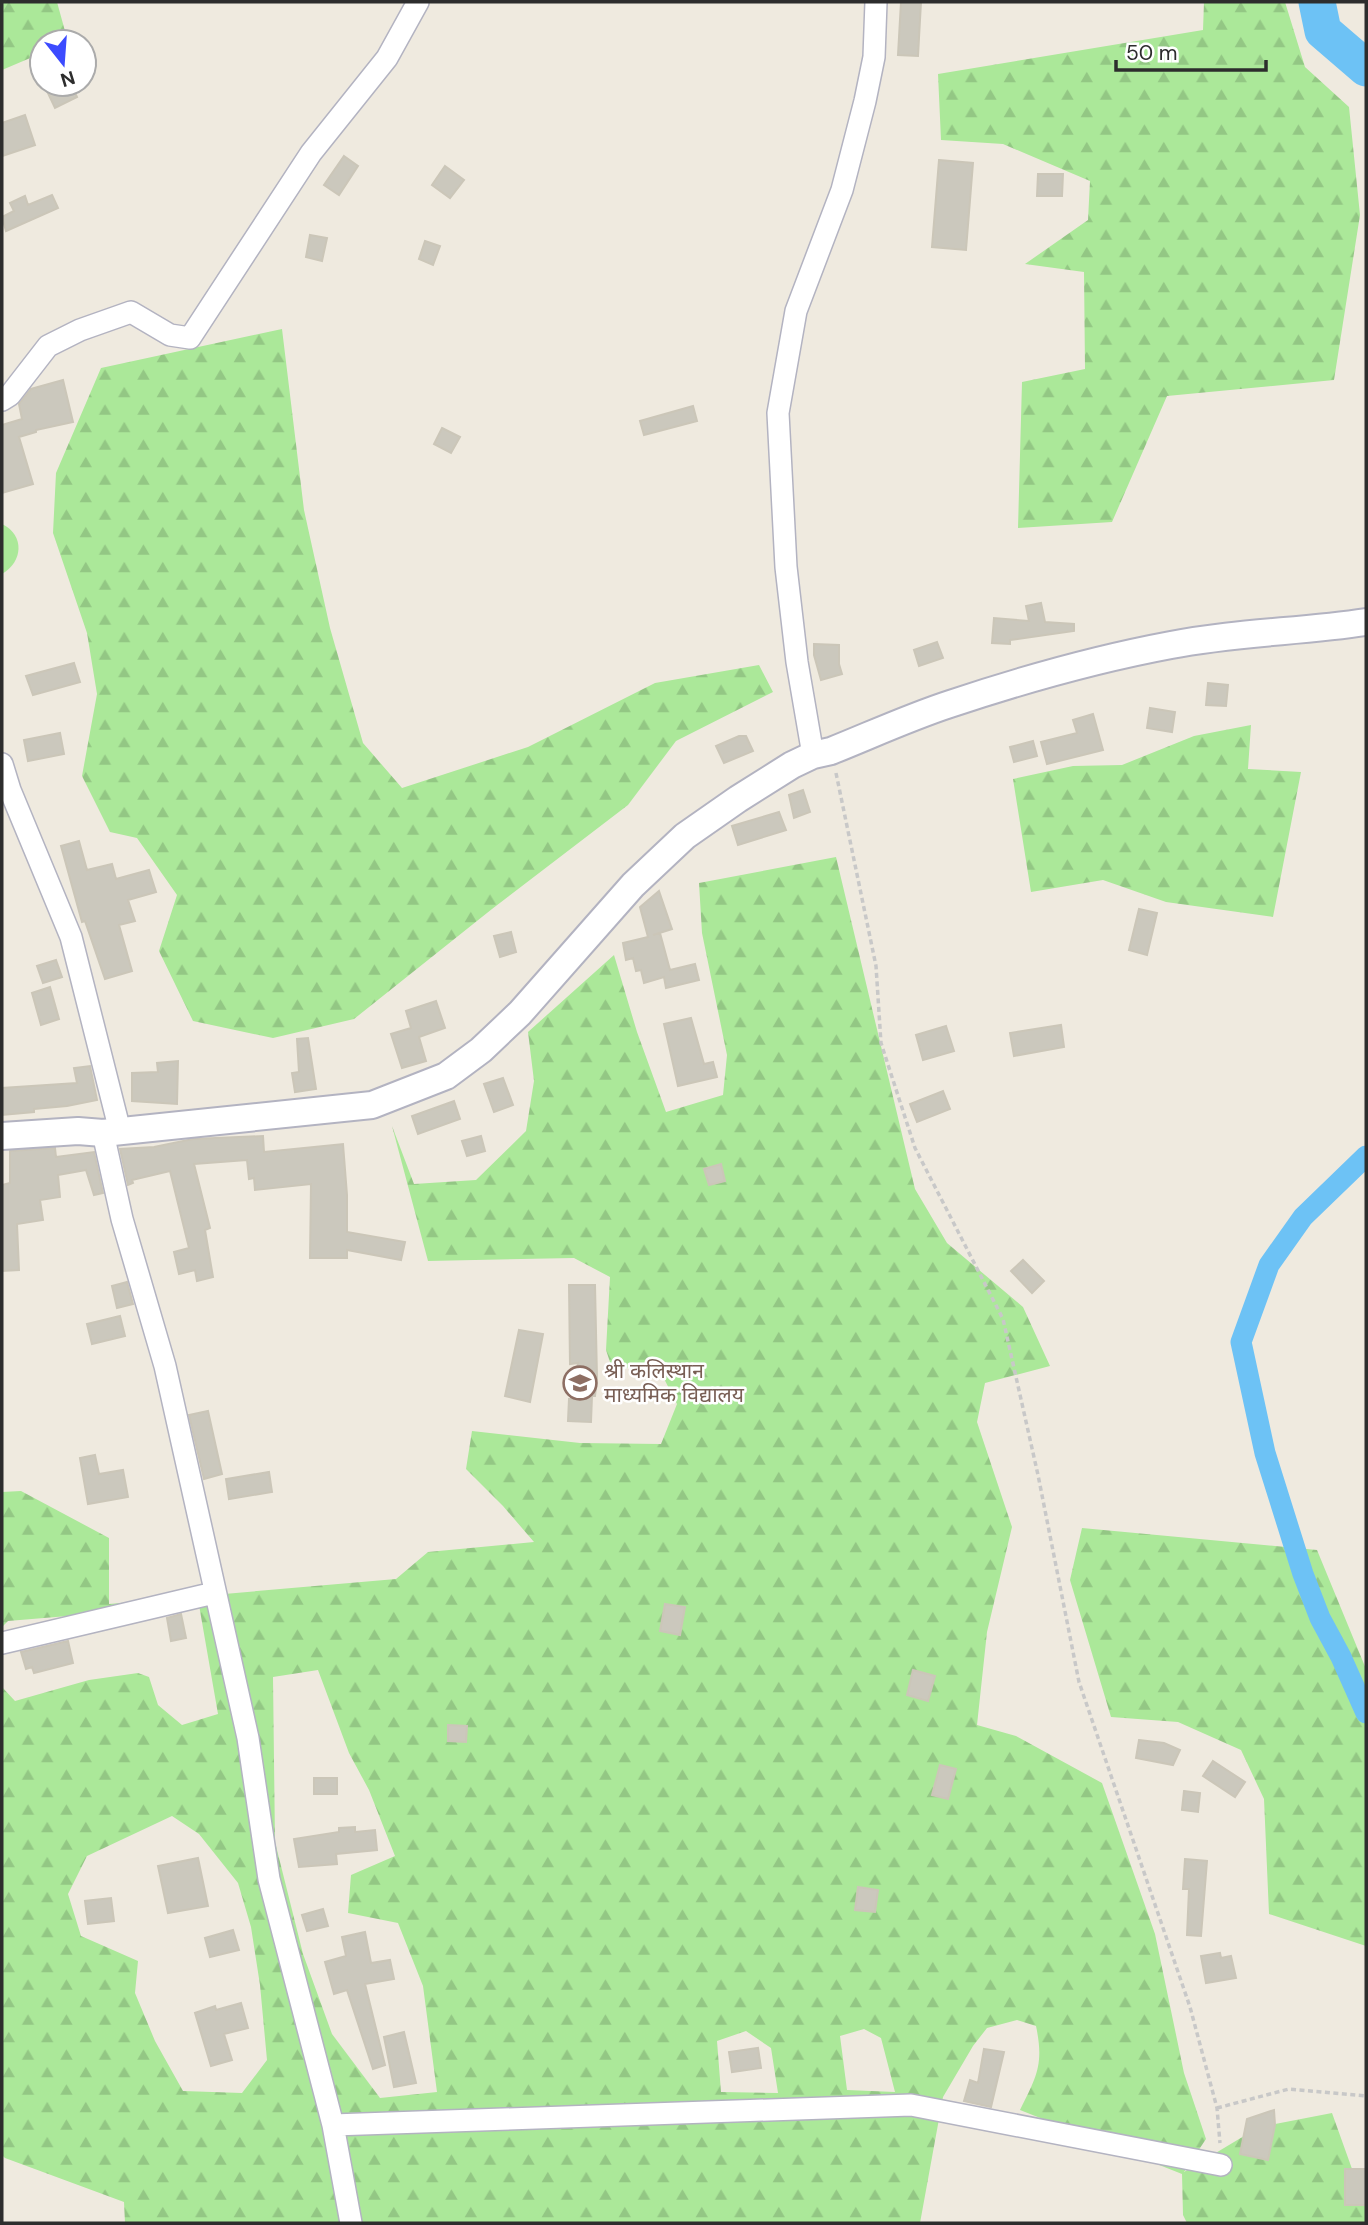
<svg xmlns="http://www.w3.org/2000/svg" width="1368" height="2225" viewBox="0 0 1368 2225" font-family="'DM Sans','Noto Sans Devanagari',sans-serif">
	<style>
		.forest { fill: url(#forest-firs); fill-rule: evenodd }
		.park { fill: #abe899 }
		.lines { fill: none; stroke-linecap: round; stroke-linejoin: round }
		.canal { stroke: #6dc2f5; stroke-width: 21 }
		.river { stroke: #6dc2f5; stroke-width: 37 }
		.building { fill: #cbc8bd; stroke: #cbc6b8; stroke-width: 2 }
		.minor-casing { stroke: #b3b3c1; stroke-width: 24 }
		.tertiary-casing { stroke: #b3b3c1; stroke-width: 30 }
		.path { stroke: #c8c8c8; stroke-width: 3.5; stroke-dasharray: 5 3.5; stroke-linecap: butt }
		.minor { stroke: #fff; stroke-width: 21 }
		.tertiary { stroke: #fff; stroke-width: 26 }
		.labels { text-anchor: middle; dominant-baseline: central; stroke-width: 5; stroke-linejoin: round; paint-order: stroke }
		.education-label { font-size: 21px; fill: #785e54; stroke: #fff; text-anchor: start }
	</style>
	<defs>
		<pattern id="forest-firs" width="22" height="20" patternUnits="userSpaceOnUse" patternTransform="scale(1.75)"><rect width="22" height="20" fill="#abe899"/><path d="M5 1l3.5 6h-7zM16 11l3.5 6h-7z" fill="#93c784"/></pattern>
	</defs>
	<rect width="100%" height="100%" fill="#efeadf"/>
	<path class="forest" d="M2 2H57L68 42H42V53L2 70Z
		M1204 2H1285L1305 67 1349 107 1360 215 1334 380 1167 396 1112 522 1018 528 1022 382 1085 369 1084 272 1025 264 1088 220 1090 181 1003 144 941 140 938 74 1203 30Z
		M282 329 304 510 330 628 363 743 402 788 528 747 655 683 759 665 773 692 676 741 628 805 492 909 354 1019 273 1038 193 1021 159 951 177 895 137 838 110 832 82 776 97 694 87 633 53 533 56 473 101 368Z
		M1251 725 1248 769 1301 772 1273 917 1166 902 1103 880 1031 892 1013 779 1073 766 1122 765 1194 736Z
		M836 857 915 1189 947 1243 1023 1307 1050 1366 985 1383 977 1422 1012 1527 987 1632 977 1725 1016 1736 1102 1783 1155 1934 1184 2073 1206 2139 1184 2172 1259 2127 1332 2113 1361 2194 1366 2198V2223H1187L1183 2215 1182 2174 1020 2110C1037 2076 1044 2064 1036 2026L1017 2020 987 2028 973 2046 943 2097 920 2223H125L124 2202 5 2158 2 2155V1687L15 1701 89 1680 138 1673 149 1677 158 1705 182 1725 218 1714 199 1605 8 1621 2 1627V1492L21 1491 109 1538V1604L396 1579 428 1552 534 1542 503 1506 466 1469 472 1431 580 1443 661 1444 677 1404 658 1367 612 1368 606 1350 610 1277 574 1258 428 1261 392 1126 414 1184 476 1180 526 1131 534 1081 528 1032 614 955 637 1032 666 1112 723 1095 727 1055 702 933 699 883ZM318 1670 349 1753 369 1790 395 1856 351 1875 348 1913 398 1923 423 1986 437 2092 380 2098 332 2034 303 1954 275 1842 273 1677ZM172 1816 199 1834 238 1883 251 1927 260 1985 267 2060 242 2093 183 2091 155 2041 135 1993 138 1961 81 1936 68 1894 87 1856ZM864 2029 881 2038 895 2092 847 2090 840 2036ZM746 2031 771 2048 778 2093 721 2092 717 2041Z
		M1082 1528 1317 1550 1366 1669V1946L1269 1914 1264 1799 1241 1750 1178 1722 1111 1717 1070 1580Z"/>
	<path class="park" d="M2 524C25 535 23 562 2 574Z"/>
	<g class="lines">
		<path class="canal" d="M1366 1156 1303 1217 1269 1265 1241 1342 1265 1453 1303 1574 1320 1618 1341 1657 1366 1713"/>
		<path class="river" d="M1317 2 1323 31 1366 68"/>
	</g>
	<path class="building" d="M901 2H921L918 56 898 55Z
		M56 84H71L77 97 55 108 46 89Z
		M25 115 35 145 2 156V123Z
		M344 156 358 166 339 195 324 185Z
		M939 160 973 163 966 250 932 247Z
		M445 166 464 180 450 198 432 185Z
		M1038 174H1063L1062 196H1037Z
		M52 195 58 208 6 231 2 217 14 211 10 203 25 196 28 205Z
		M310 235 327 238 322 261 306 257Z
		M425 241 440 246 433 265 419 259Z
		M63 380 73 422 36 430V432L19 437 33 484 2 493V425L22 419 19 404 31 389Z
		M693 406 697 421 644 435 640 421Z
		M442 428 460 437 451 453 434 444Z
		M1041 603 1045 622 1074 624V631L1010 640V644L992 643 994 618 1029 621 1026 606Z
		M937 642 943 658 919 666 914 650Z
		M814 644 839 645V664L842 674 821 680 814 655Z
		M74 663 80 682 33 695 26 676Z
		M1208 683 1228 685 1226 706 1206 705Z
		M1150 708 1175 712 1172 732 1147 728Z
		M1093 714 1103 750 1047 764 1041 742 1077 733 1073 720Z
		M60 733 64 754 28 761 24 740Z
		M739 736H746L753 751 724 763 716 746Z
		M1033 741 1037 756 1014 762 1010 747Z
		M803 790 810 812 794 818 789 795Z
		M779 812 786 830 738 845 732 826Z
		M79 841 87 870 112 864 116 879 149 870 156 892 128 900 135 921 119 925 132 971 105 979 85 921 82 922 61 846Z
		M659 891 672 929 653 935 660 933 670 970 695 964 699 980 666 988 664 977 644 983 641 970 636 971 633 958 626 960 623 943 648 937 640 907Z
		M1139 909 1157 913 1147 955 1129 950Z
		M511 932 516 952 500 957 494 936Z
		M56 960 62 977 43 983 37 966Z
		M50 987 59 1019 41 1025 32 993Z
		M436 1001 445 1028 419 1037 426 1061 402 1068 391 1034 411 1028 406 1011Z
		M691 1018 704 1064 713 1062 717 1077 678 1086 664 1024Z
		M1061 1025 1064 1047 1014 1056 1010 1033Z
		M946 1026 954 1051 923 1060 916 1035Z
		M308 1038 316 1089 295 1092 292 1073 299 1072 297 1039Z
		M178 1061 177 1104 132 1101V1073L158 1072 157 1063Z
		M90 1066 97 1100 67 1106 34 1109V1112L2 1115V1088L77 1083 74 1068Z
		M503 1078 513 1105 494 1112 484 1084Z
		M943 1091 950 1109 917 1122 910 1104Z
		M454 1101 460 1119 418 1134 412 1116Z
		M263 1136 264 1152 343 1144 347 1195V1232L405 1242 401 1260 347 1250V1258H310L311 1184 255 1190 254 1178 249 1179 247 1160 194 1164 210 1228 205 1230 213 1277 197 1281 195 1270 179 1274 174 1252 189 1248 170 1171 132 1180 133 1183 128 1185 120 1149 154 1147 193 1139Z
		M481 1136 485 1151 467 1156 462 1141Z
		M55 1148 56 1157 94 1152 103 1193 94 1195 86 1170 58 1175 60 1197 40 1200 43 1220 17 1224 19 1270 2 1271V1185L10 1183V1151Z
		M721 1164 725 1181 709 1185 704 1169Z
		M1023 1260 1044 1281 1032 1293 1011 1271Z
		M127 1282 133 1304 117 1308 112 1286Z
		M569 1285H595L597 1378 595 1396H592L591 1422 568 1421 569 1399H573L578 1363 570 1364Z
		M120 1316 125 1336 92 1344 87 1324Z
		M519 1330 543 1334 530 1402 505 1396Z
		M208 1411 222 1474 204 1479 189 1415Z
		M95 1455 99 1474 123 1470 128 1497 88 1504 80 1458Z
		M269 1472 272 1492 229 1499 226 1479Z
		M665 1604 685 1607 680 1635 660 1631Z
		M181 1614 186 1638 171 1641 167 1618Z
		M68 1641 73 1663 34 1673 32 1667 26 1669 21 1652Z
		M913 1670 935 1676 928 1701 907 1695Z
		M448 1725 467 1726 466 1742 448 1741Z
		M1139 1740 1164 1743 1180 1750 1173 1765 1136 1758Z
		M1213 1761 1245 1782 1235 1797 1203 1776Z
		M940 1765 956 1769 948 1799 932 1795Z
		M314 1778H337V1794H314Z
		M1184 1791 1200 1793 1198 1812 1182 1810Z
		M355 1827V1832L375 1830 377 1850 336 1854 337 1864 299 1867 294 1839 339 1832V1828Z
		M198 1858 208 1906 168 1913 158 1866Z
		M1185 1859 1207 1861 1201 1936 1187 1935 1189 1889H1183Z
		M858 1887 878 1890 875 1912 855 1910Z
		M111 1898 114 1921 88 1924 85 1901Z
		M323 1909 328 1926 307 1931 302 1915Z
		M233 1930 239 1950 210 1957 205 1938Z
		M365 1932 371 1963 390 1960 394 1979 365 1984 385 2065 373 2069 347 1990 334 1994 325 1962 346 1956 342 1937Z
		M1220 1953 1221 1958 1231 1956 1236 1978 1206 1983 1201 1956Z
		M241 2003 248 2028 224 2034 232 2060 211 2066 195 2013 215 2006 216 2010Z
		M404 2032 416 2083 394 2087 384 2037Z
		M758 2048 761 2068 732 2072 729 2052Z
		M984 2049 1004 2052 991 2107 964 2101 970 2080 978 2083Z
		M1274 2110 1275 2125 1268 2160 1240 2154 1247 2119Z
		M1345 2169H1366V2205H1345Z"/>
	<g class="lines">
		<defs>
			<path id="minor" d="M2 400 10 395 48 346 80 330 131 312 170 335 190 338 311 153 387 58 418 2
				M813 755 797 662 786 567 778 413 796 311 842 190 865 101 874 57 876 2
				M2 764 10 790 71 937 120 1131
				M103 1133 122 1219 165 1366 248 1738 269 1879 333 2125 351 2223
				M2 1643 214 1593
				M333 2125 911 2105 1221 2165"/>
			<path id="tertiary" d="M2 1136 78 1131 103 1133 372 1105 446 1076 481 1050 520 1013 633 885 685 836 738 799 792 765 813 755 831 751C871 735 910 717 950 704 1022 680 1096 659 1171 645 1236 632 1301 632 1366 622"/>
		</defs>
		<use href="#minor" class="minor-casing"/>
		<use href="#tertiary" class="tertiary-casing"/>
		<path class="path" d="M836 773 876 966 881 1043 915 1148 1003 1319 1038 1475 1079 1682 1190 2007 1217 2108 1220 2143
			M1217 2108 1289 2089 1366 2096"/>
		<use href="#minor" class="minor"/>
		<use href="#tertiary" class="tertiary"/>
	</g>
	<defs>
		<symbol id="school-ring" viewBox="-11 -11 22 22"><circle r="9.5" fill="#fff" stroke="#8d6e63" stroke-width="1.5"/><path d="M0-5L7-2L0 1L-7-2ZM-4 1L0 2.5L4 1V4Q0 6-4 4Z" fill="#8d6e63"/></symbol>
	</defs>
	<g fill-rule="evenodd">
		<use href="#school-ring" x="561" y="1364" width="38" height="38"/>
	</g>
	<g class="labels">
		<g class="education-label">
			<text x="604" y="1371">श्री कलिस्थान<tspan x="604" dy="24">माध्यमिक विद्यालय</tspan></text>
		</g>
	</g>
	<rect width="1368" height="2225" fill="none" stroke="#2d2d2d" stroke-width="7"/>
	<g transform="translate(63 63) rotate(163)"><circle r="33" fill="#ffffff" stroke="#ababab" stroke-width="2"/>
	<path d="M0-5L12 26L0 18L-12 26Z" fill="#3c4bff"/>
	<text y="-10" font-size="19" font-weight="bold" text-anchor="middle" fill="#2d2d2d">N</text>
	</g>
	<path d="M1116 60v10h150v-10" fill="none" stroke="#2d2d2d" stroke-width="3.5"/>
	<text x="1126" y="60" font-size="21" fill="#2d2d2d" stroke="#ffffff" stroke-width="5" paint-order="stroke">50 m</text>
</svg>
